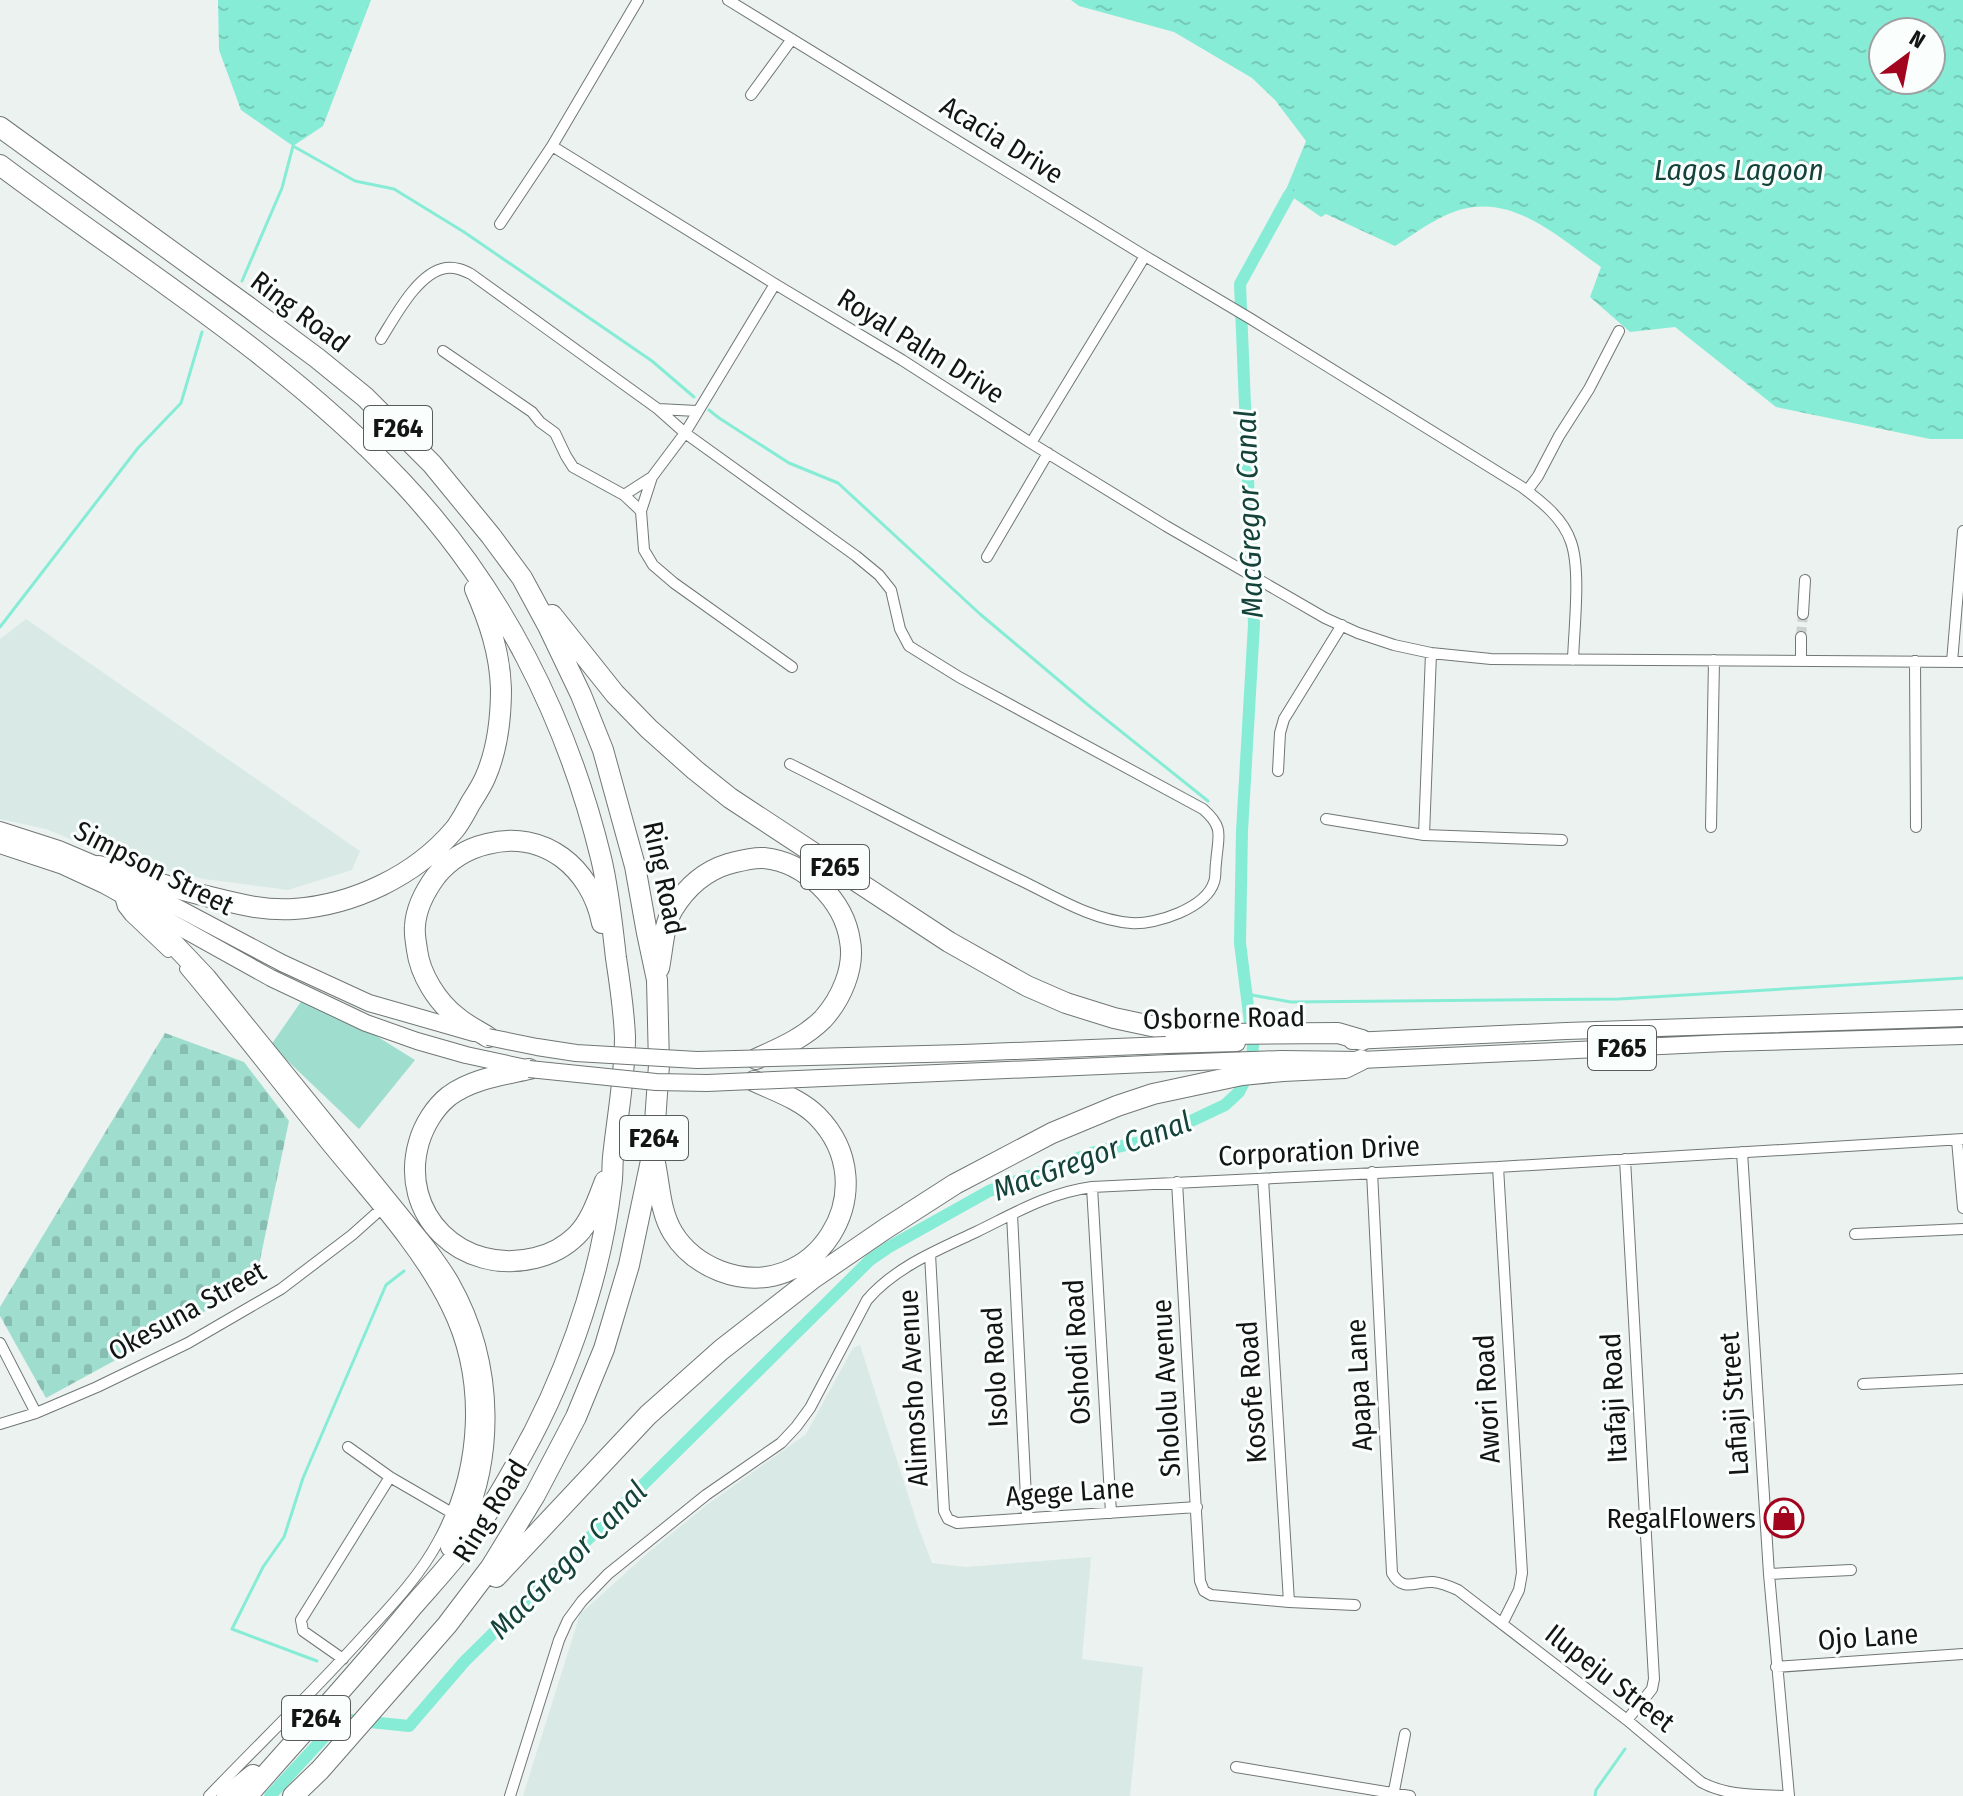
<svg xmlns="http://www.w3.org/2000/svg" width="1963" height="1796" viewBox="0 0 1963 1796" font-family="'Fira Sans Condensed',sans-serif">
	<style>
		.built { fill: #d9eae6 }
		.green { fill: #9fdecf }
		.cemetery { fill: url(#cemetery-stones) }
		.water { fill: url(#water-ripples); fill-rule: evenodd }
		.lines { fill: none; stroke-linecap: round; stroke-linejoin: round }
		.stream { stroke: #87ecd6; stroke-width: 3 }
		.canal { stroke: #87ecd6; stroke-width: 12 }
		.street-tunnel { stroke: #cbd1cf; stroke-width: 10; stroke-dasharray: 10 5; stroke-linecap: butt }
		.street-casing { stroke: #707775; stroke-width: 12 }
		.primary-casing { stroke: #707775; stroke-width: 18 }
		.highway-casing { stroke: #707775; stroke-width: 22 }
		.street { stroke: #fff; stroke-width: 10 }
		.primary { stroke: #fff; stroke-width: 16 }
		.highway { stroke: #fff; stroke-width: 20 }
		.primary-bridge-casing { stroke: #707775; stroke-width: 18; stroke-linecap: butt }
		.primary-bridge { stroke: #fff; stroke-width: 16 }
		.labels { text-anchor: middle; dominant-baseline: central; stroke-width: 6; stroke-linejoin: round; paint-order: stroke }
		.shield { fill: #fafffe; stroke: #585b5b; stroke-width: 2 }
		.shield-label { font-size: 26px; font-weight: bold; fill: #131515 }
		.street-label { font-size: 28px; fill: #131515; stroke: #fafffe }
		.poi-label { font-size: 28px; fill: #131515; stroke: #fafffe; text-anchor: end }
		.water-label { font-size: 30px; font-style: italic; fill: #15433a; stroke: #fafffe }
	</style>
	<defs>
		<pattern id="cemetery-stones" width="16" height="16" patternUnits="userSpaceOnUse" patternTransform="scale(2)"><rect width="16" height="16" fill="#9fdecf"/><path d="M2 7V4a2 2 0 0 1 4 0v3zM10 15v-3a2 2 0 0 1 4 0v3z" fill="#88beb1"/></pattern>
		<pattern id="water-ripples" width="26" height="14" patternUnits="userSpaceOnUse" patternTransform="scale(2)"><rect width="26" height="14" fill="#87ecd6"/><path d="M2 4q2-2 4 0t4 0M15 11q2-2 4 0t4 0" fill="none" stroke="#74cab7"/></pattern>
	</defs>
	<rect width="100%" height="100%" fill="#ebf2f0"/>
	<path class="built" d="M26 619 360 851 352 870 288 890 204 879 118 859 46 829 0 819V639Z
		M860 1345 919 1529 932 1563 966 1567 1091 1557 1082 1659 1143 1667 1130 1796H523L580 1614 650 1551 708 1504 806 1434 853 1348Z"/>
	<path class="green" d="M307 993 415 1060 359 1129 271 1045Z"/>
	<path class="cemetery" d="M165 1033 244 1062 289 1121 255 1284 46 1398 0 1316V1307Z"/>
	<path class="water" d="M218 0H371L323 126 293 146 241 110 219 50Z
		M1071 0H1963V439H1930L1776 407 1675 327 1630 332 1590 297 1601 267C1553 234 1506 186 1444 216 1427 224 1411 236 1395 246L1326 214 1321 217 1285 192 1306 141 1275 100 1252 78 1174 32 1079 6ZM1931 32V80H1883V32Z"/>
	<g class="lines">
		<path class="stream" d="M242 281 282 188 293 146 355 181 394 189 464 232 652 361 694 397
			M709 410 719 418 789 463 838 483 980 614 1088 705 1208 801
			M0 627 138 448 181 403 202 332
			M1246 994 1291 1002 1619 999 1963 978
			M317 1661 232 1629 263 1567 284 1537 303 1478 386 1285 404 1271
			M339 1705 341 1719
			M1595 1796 1596 1790 1625 1749"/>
		<path class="canal" d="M270 1796 341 1719 409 1726 464 1662 870 1260 889 1247 989 1191 1095 1152 1153 1139 1225 1105 1239 1092 1251 1068 1253 1046 1240 943 1242 831 1254 624 1240 284 1289 195"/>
		<path class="street-tunnel" d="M1801 637 1803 614"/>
		<defs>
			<path id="street" d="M728 0 1145 256 1251 319 1522 487C1542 502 1563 518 1571 542 1581 570 1574 628 1573 660
				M751 95 792 39
				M552 146 775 284 902 360 1031 443 1166 526 1325 618 1358 633 1394 645 1431 653 1491 659 1963 662
				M500 224 552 146 638 0
				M381 339C395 317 418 272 446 268 456 267 463 270 471 274L658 409 685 433 856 556 879 575 891 590 900 629 909 646 959 677 1203 809C1225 828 1218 836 1216 863 1215 869 1216 877 1214 882 1206 908 1156 925 1131 923 1091 920 1054 896 1018 879 941 842 866 802 790 764
				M443 351 532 412 540 422 555 433 566 456 573 467 624 495 641 511 644 550 653 565 674 583 792 667
				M658 409 697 411
				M1031 443 1145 256
				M1527 491 1538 476 1559 436 1589 389 1619 331
				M624 495 652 477
				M641 511 652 477 685 433 775 284
				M987 557 1048 453
				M1803 614 1805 580
				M1801 637V661
				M1915 661 1916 827
				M1952 662 1963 531
				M1278 771 1280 733 1284 719 1342 625
				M1326 819 1424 835 1562 840
				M1711 827 1714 660
				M1424 835 1431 653
				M119 893 123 907 130 916 168 952
				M185 969C233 1026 278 1085 325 1143 368 1196 417 1247 447 1308 483 1381 477 1470 439 1540 421 1574 394 1603 368 1631 317 1688 262 1741 209 1796
				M1957 1140 1963 1208
				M1742 1152 1769 1574 1789 1796
				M1625 1159 1654 1679 1652 1689 1627 1720
				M1498 1167 1522 1573 1519 1590 1502 1624
				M1372 1172 1392 1573C1403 1593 1416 1581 1433 1582 1442 1583 1449 1586 1458 1590L1627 1720 1701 1782C1726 1796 1757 1795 1787 1796
				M1263 1179 1289 1602
				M1177 1182 1200 1581 1204 1591 1211 1595 1289 1602 1355 1605
				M1092 1187 1111 1513
				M1012 1214 1027 1518
				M1855 1234 1963 1229
				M930 1254 944 1511 948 1519 957 1523 1197 1507
				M0 1343 36 1413
				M1863 1384 1963 1379
				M0 1424 36 1413 97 1387 188 1343 281 1289 352 1235 380 1210
				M348 1447 390 1477 452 1513
				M1769 1574 1851 1570
				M343 1659 303 1631 301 1620 390 1477
				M1776 1667 1963 1654
				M1236 1767 1410 1796
				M510 1796 559 1640 568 1620 582 1601 608 1574 706 1495 781 1443 796 1427 810 1408 867 1300C895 1267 938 1250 976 1232 1015 1213 1048 1193 1092 1187L1498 1167 1963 1139
				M1393 1796 1405 1734"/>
			<path id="primary" d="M0 830 59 849 99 866 282 963 369 1003 474 1033
				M0 845 63 866 104 885 271 978 366 1023 417 1041 466 1055 526 1068
				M1352 1041 1566 1031 1963 1018
				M1166 1045 1237 1043
				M1170 1063 1281 1059 1361 1060 1725 1043 1963 1036"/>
			<path id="highway" d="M0 127 247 306 317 358 365 397 432 464 491 536 522 578 548 626 581 695 603 750 635 866 647 933 657 980 659 1065 653 1151 629 1265 604 1349 576 1417 535 1495 491 1567 447 1625 320 1770 293 1796
				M0 165C136 267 284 357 401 481 501 587 567 718 601 858 609 891 612 924 616 958 620 984 624 1011 625 1037 625 1078 617 1118 613 1157 612 1167 613 1177 611 1187 600 1283 562 1387 513 1470 500 1493 486 1517 470 1538 453 1562 432 1584 412 1607 359 1672 302 1733 247 1796
				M552 615 615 694 649 729 695 770 730 798 949 942 1027 986 1066 1003 1114 1018 1156 1027 1190 1032 1223 1034 1338 1033 1362 1040
				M99 866C136 877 173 888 210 897 238 904 265 911 294 909 353 905 415 876 454 830 460 823 465 813 470 804 475 796 481 787 485 778 497 751 501 718 501 689 500 653 489 621 475 589
				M133 901 206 978 425 1248C433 1259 442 1271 449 1283 495 1364 497 1466 451 1547
				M659 968C663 949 663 926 673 909 686 888 705 871 728 864 740 861 752 857 764 858 805 862 844 900 850 941 855 968 841 999 823 1019 804 1038 780 1048 756 1059
				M488 1037C477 1030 466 1025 457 1017 437 1002 420 974 417 950 416 942 414 934 415 926 416 907 425 891 436 876 449 860 466 849 487 844 544 829 591 868 602 923
				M529 1069C502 1075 472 1079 449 1096 435 1107 424 1125 419 1142 398 1215 462 1276 535 1258 552 1254 565 1247 577 1235 591 1221 598 1199 605 1181
				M655 1163C660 1187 660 1212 673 1233 684 1251 700 1263 720 1271 814 1307 889 1189 817 1116 800 1099 775 1091 754 1081
				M496 1577 648 1415 721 1350 812 1279 885 1229 955 1184 1052 1133 1117 1106 1153 1094 1242 1075 1283 1071 1345 1068 1361 1060
				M227 1796 253 1775"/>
		</defs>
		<use href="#street" class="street-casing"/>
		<use href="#primary" class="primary-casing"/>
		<use href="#highway" class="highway-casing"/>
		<use href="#street" class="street"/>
		<use href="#primary" class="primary"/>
		<use href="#highway" class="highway"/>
		<defs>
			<path id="primary-bridge" d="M488 1037 537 1047 576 1053 697 1060 963 1053 1166 1045
				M529 1069 656 1082 707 1083 1170 1063"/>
		</defs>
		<use href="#primary-bridge" class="primary-bridge-casing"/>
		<use href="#primary-bridge" class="primary-bridge"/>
	</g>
	<defs>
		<symbol id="shop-ring" viewBox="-11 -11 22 22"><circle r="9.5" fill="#fafffe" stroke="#a3051f" stroke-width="1.5"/><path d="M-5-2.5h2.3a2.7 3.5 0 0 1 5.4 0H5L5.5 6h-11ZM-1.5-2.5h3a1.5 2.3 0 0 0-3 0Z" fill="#a3051f"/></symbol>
	</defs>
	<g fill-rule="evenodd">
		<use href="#shop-ring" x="1762" y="1496" width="44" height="44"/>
	</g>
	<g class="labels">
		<g class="shield">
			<rect x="364" y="406" width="68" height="44" rx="6"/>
			<rect x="801" y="845" width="68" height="44" rx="6"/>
			<rect x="1588" y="1026" width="68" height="44" rx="6"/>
			<rect x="620" y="1116" width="68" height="44" rx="6"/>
			<rect x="282" y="1696" width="68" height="44" rx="6"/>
		</g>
		<g class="shield-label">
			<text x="398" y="428">F264</text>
			<text x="835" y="867">F265</text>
			<text x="1622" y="1048">F265</text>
			<text x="654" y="1138">F264</text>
			<text x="316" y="1718">F264</text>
		</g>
		<g class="street-label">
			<text transform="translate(1002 140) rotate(32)">Acacia Drive</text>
			<text transform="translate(300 312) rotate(37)">Ring Road</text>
			<text transform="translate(921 346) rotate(32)">Royal Palm Drive</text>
			<text transform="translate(154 868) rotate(27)">Simpson Street</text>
			<text transform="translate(664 878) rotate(78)">Ring Road</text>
			<text transform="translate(1224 1018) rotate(-1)">Osborne Road</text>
			<text transform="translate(1319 1151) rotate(-3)">Corporation Drive</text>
			<text transform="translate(187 1311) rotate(-29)">Okesuna Street</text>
			<text transform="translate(1077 1352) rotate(-93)">Oshodi Road</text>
			<text transform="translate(995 1367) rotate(-93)">Isolo Road</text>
			<text transform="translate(1359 1385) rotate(-93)">Apapa Lane</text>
			<text transform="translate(913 1388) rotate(-93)">Alimosho Avenue</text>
			<text transform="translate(1166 1388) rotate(-93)">Shololu Avenue</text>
			<text transform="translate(1252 1392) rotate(-94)">Kosofe Road</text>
			<text transform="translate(1614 1398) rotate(-93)">Itafaji Road</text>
			<text transform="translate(1487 1399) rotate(-93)">Awori Road</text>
			<text transform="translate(1734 1404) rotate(-94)">Lafiaji Street</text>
			<text transform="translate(1070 1492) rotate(-4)">Agege Lane</text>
			<text transform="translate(490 1511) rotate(-58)">Ring Road</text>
			<text transform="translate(1868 1637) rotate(-4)">Ojo Lane</text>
			<text transform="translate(1610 1678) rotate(38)">Ilupeju Street</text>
		</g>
		<g class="poi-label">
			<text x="1756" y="1518">RegalFlowers</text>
		</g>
		<g class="water-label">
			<text x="1739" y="170">Lagos Lagoon</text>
			<text transform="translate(1249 514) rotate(-92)">MacGregor Canal</text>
			<text transform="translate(1092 1156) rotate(-20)">MacGregor Canal</text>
			<text transform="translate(568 1560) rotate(-45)">MacGregor Canal</text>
		</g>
	</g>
	<g transform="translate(1907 56) rotate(32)"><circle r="38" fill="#fafffe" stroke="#9ea1a1" stroke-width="2"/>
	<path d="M0-6L14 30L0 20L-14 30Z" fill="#a3051f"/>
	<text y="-12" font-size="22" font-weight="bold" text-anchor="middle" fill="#131515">N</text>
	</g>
</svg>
